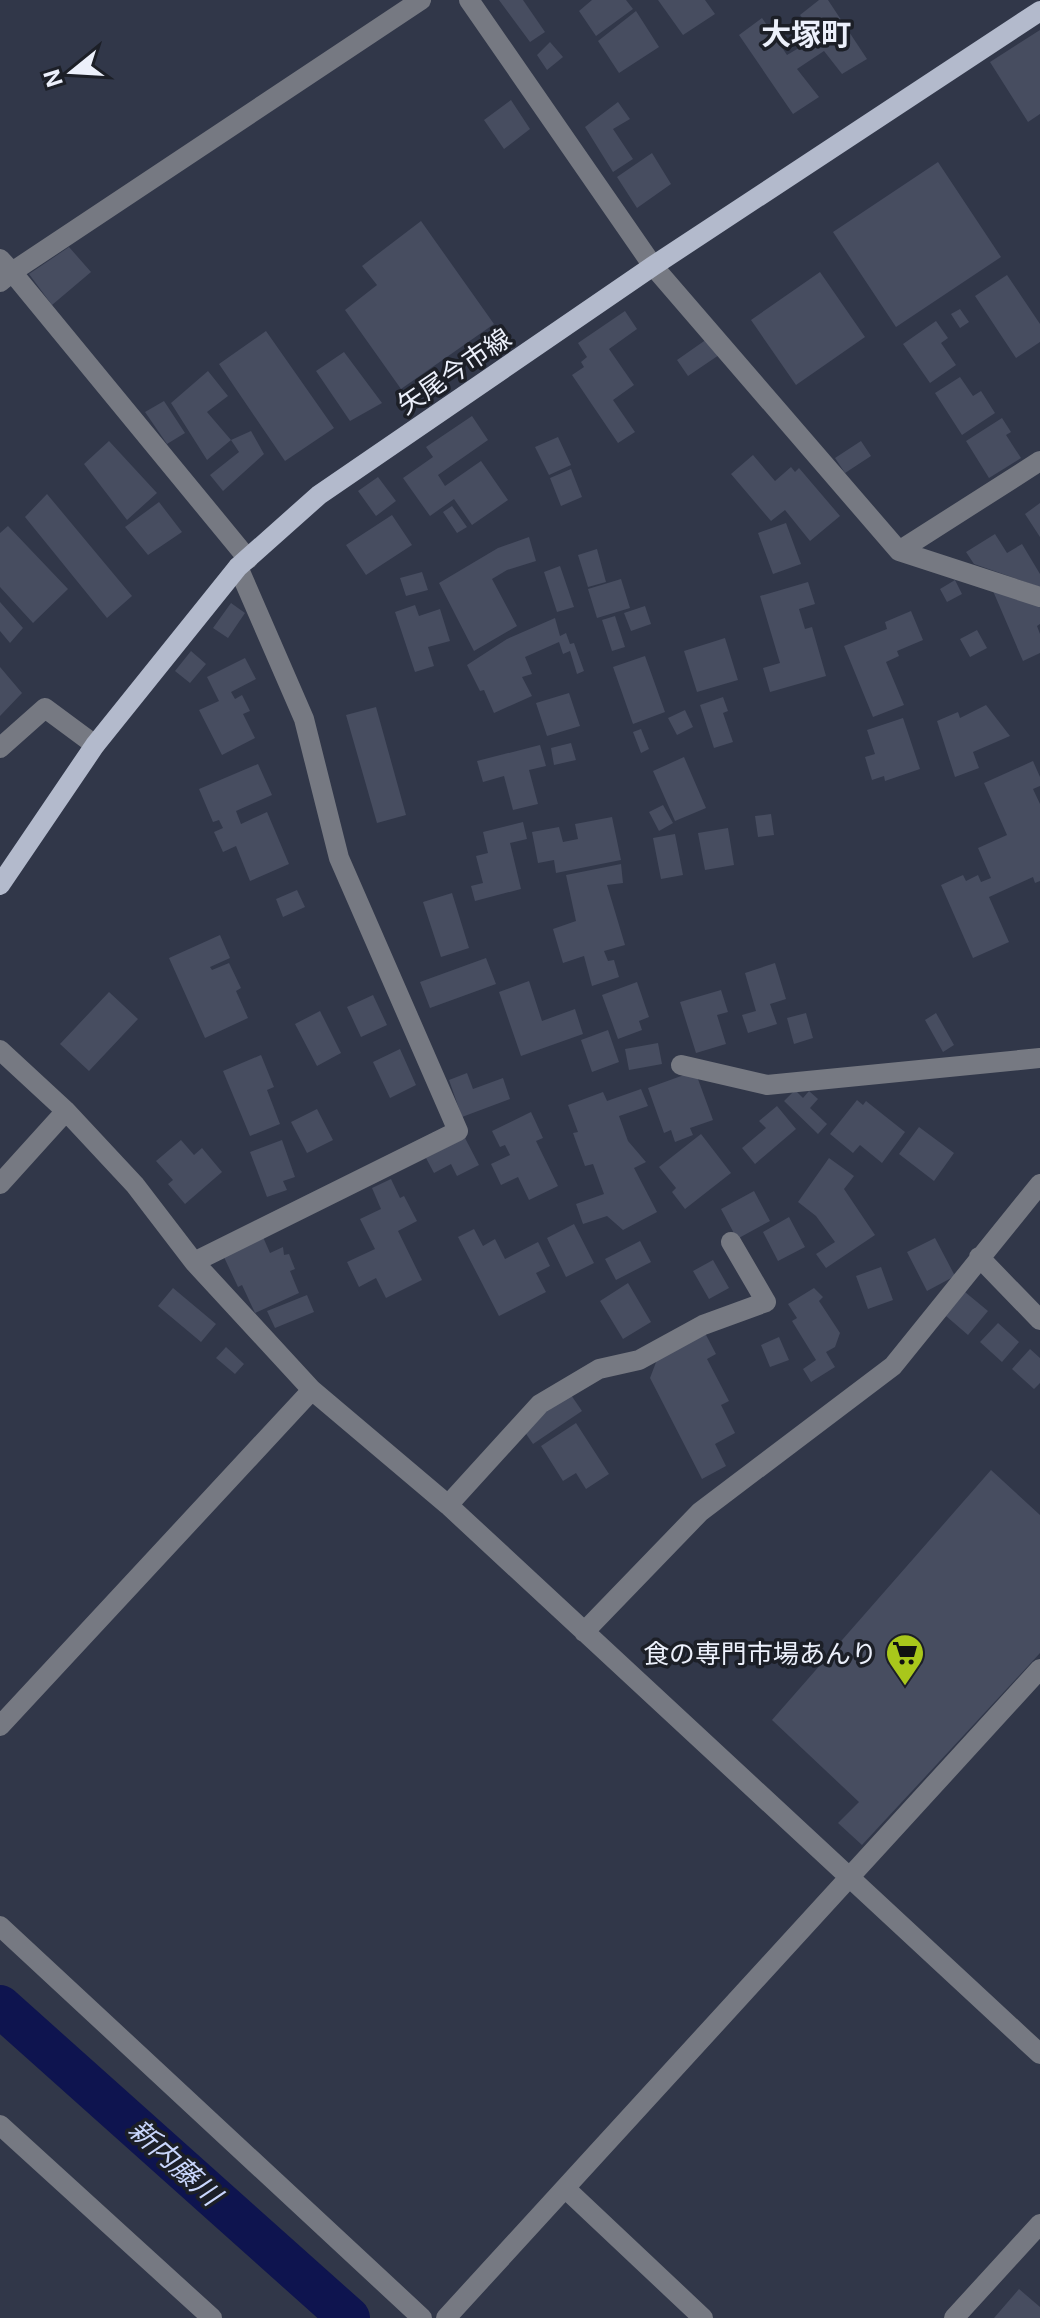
<svg xmlns="http://www.w3.org/2000/svg" width="1040" height="2318" viewBox="0 0 1040 2318" font-family="Inter,'Noto Sans JP',sans-serif">
	<style>
		.lines { fill: none; stroke-linecap: round; stroke-linejoin: round }
		.river { stroke: #0e144f; stroke-width: 42 }
		.building { fill: #474d60 }
		.minor { stroke: #767982; stroke-width: 20 }
		.major { stroke: #b3bacc; stroke-width: 20 }
		.labels { text-anchor: middle; dominant-baseline: central; stroke-width: 7; stroke-linejoin: round; paint-order: stroke }
		.street-label { font-size: 26px; fill: #ecf0fb; stroke: #1c1f27 }
		.poi-label { font-size: 26px; fill: #ecf0fb; stroke: #1c1f27; text-anchor: end }
		.water-label { font-size: 28px; font-style: italic; fill: #c9d6fc; stroke: #1c1f27 }
		.quarter-label { font-size: 30px; font-weight: bold; fill: #ecf0fb; stroke: #1c1f27 }
	</style>
	<rect width="100%" height="100%" fill="#313749"/>
	<g class="lines">
		<path class="river" d="M0 2006 349 2318"/>
	</g>
	<path class="building" d="M499 0H523L545 32 530 42Z
		M592 0H626L633 9 596 36 579 11Z
		M658 0H705L715 14 683 35Z
		M819 0H828L867 59 842 74 824 51 797 69 819 97 793 114 739 35 762 18 787 55 817 37 800 15Z
		M636 11 659 47 619 73 598 41Z
		M1040 30V114L1028 122 990 62Z
		M550 42 563 57 547 70 537 55Z
		M511 100 530 129 504 149 484 120Z
		M618 102 630 119 613 129 633 159 613 172 585 127Z
		M652 153 671 184 637 208 617 177Z
		M938 162 1001 257 896 327 833 232Z
		M421 221 494 324 401 389 345 310 377 285 362 266Z
		M69 247 91 272 52 305 29 274Z
		M820 272 865 337 796 385 751 320Z
		M1007 275 1040 324V342L1016 358 975 296Z
		M960 309 969 322 960 328 951 314Z
		M625 311 637 329 609 349 634 385 613 400 635 432 618 443 572 375 584 367 581 362 587 357 578 343Z
		M936 321 948 338 941 343 956 365 930 383 903 344Z
		M266 331 334 428 285 461 219 364Z
		M707 339 719 355 688 376 677 360Z
		M344 352 382 403 350 421 316 371Z
		M208 371 228 396 207 412 231 440 251 431 264 454 223 491 210 475 239 452 231 440 207 460 171 403Z
		M960 377 973 396 981 391 995 413 962 435 935 393Z
		M164 401 185 433 167 444 145 412Z
		M472 416 488 440 438 475 445 486 481 461 508 500 472 525 454 499 430 516 403 478 433 457 426 447Z
		M1002 418 1011 432 1006 435 1021 458 989 478 966 441Z
		M558 437 571 465 549 475 535 447Z
		M109 441 157 493 127 520 84 464Z
		M861 441 871 456 845 473 835 458Z
		M753 455 775 481 791 467 795 472 799 468 840 516 810 541 785 510 771 521 731 474Z
		M571 469 582 497 561 506 550 478Z
		M378 477 396 501 376 516 358 491Z
		M47 494 132 596 107 618 25 517Z
		M159 502 182 532 148 555 125 527Z
		M1040 503V537L1025 514Z
		M452 506 467 527 457 533 443 512Z
		M392 515 412 545 366 575 346 545Z
		M786 523 801 564 773 574 758 533Z
		M8 526 68 589 33 623 0 587V533Z
		M995 534 1007 553 1022 544 1040 574V587L974 564 966 552Z
		M529 537 536 561 507 570 492 579 517 626 474 651 439 583 498 548Z
		M597 549 606 582 588 587 578 555Z
		M560 566 574 607 557 612 544 572Z
		M422 572 428 590 406 596 400 578Z
		M621 579 630 608 597 618 588 589Z
		M955 580 962 594 947 602 940 589Z
		M808 582 815 604 799 609 805 629 812 627 826 676 770 692 763 668 780 663 760 596Z
		M993 591 1040 606V624L1037 626 1040 634V653L1023 661Z
		M0 602 23 628 10 643 0 631Z
		M231 603 245 613 228 638 213 628Z
		M415 605 419 616 440 609 450 641 428 647 434 666 415 672 395 612Z
		M645 606 651 624 631 631 624 613Z
		M911 611 923 640 897 651 899 656 886 662 904 705 873 717 844 646 887 629 885 622Z
		M615 616 625 647 612 651 602 620Z
		M555 618 560 636 566 633 570 644 574 643 584 671 577 674 570 651 563 654 559 642 525 657 532 674 522 677 532 696 494 713 484 690 480 691 467 665 507 639Z
		M977 630 987 648 970 657 960 639Z
		M725 638 738 680 697 692 684 651Z
		M191 651 206 664 190 683 175 671Z
		M645 656 665 712 633 724 613 667Z
		M245 658 256 679 231 692 235 699 242 695 250 711 243 714 255 738 222 755 199 710 219 701 207 677Z
		M0 667 22 693 0 716Z
		M569 693 580 726 547 736 536 703Z
		M723 697 728 711 723 713 733 742 714 748 700 705Z
		M986 705 1010 736 973 752 979 768 955 777 937 721 958 712 960 718Z
		M376 707 406 815 377 823 346 715Z
		M685 710 693 727 677 735 668 718Z
		M903 718 920 769 885 781 884 776 872 780 865 757 875 754 867 730Z
		M641 729 649 749 641 753 633 732Z
		M571 743 576 760 554 765 551 748Z
		M540 745 546 766 529 770 538 804 513 810 504 776 483 782 477 761Z
		M684 757 706 808 675 821 653 771Z
		M1033 761 1040 777V786L1033 789 1040 804V881L1035 883 1033 877 989 897 1009 942 973 958 941 885 963 875 966 881 978 875 981 882 991 878 978 848 1007 835 984 783Z
		M258 764 272 795 236 811 241 824 267 812 289 864 250 881 236 846 223 852 214 832 223 828 219 820 213 822 199 789Z
		M663 805 673 823 659 831 649 812Z
		M771 814 774 835 758 837 755 816Z
		M612 817 621 860 556 873 554 860 538 863 532 832 559 827 563 842 578 839 575 824Z
		M523 822 527 839 510 843 521 889 475 901 471 886 483 883 476 856 488 853 483 832Z
		M728 828 734 865 705 870 698 833Z
		M675 834 683 875 661 879 653 838Z
		M621 864 623 883 607 885 625 945 604 951 608 961 614 960 619 977 592 986 584 956 563 963 553 929 576 921 566 875Z
		M297 890 305 907 283 917 276 899Z
		M452 893 469 948 441 957 423 902Z
		M220 935 230 958 210 967 212 970 229 963 241 988 236 991 248 1018 205 1038 169 958Z
		M486 958 496 984 430 1008 420 982Z
		M775 963 786 999 770 1004 777 1024 748 1033 742 1015 756 1011 745 973Z
		M529 981 542 1021 575 1009 583 1034 521 1056 499 992Z
		M637 982 649 1017 639 1021 642 1030 618 1039 602 995Z
		M721 990 728 1012 717 1015 726 1044 696 1053 680 1002Z
		M109 992 138 1019 89 1071 60 1044Z
		M373 995 387 1025 361 1037 347 1007Z
		M320 1011 341 1053 317 1066 295 1024Z
		M806 1013 813 1038 794 1044 787 1018Z
		M936 1013 954 1045 943 1052 925 1020Z
		M608 1030 619 1062 592 1072 581 1040Z
		M658 1043 662 1064 629 1070 625 1049Z
		M400 1049 416 1085 390 1098 373 1062Z
		M261 1055 274 1087 267 1090 280 1124 250 1136 223 1071Z
		M695 1071 713 1120 690 1128 693 1135 675 1142 671 1130 664 1133 648 1088Z
		M467 1073 473 1089 503 1078 510 1099 462 1117 449 1080Z
		M641 1089 648 1106 619 1116 628 1141 646 1162 634 1168 657 1212 623 1230 607 1216 583 1224 576 1204 604 1194 593 1164 585 1166 573 1133 578 1132 568 1105 603 1092 607 1101Z
		M795 1090 803 1098 809 1091 818 1099 810 1108 827 1124 818 1134 784 1101Z
		M857 1100 863 1105 866 1101 905 1132 882 1163 860 1145 853 1153 830 1134Z
		M777 1106 796 1129 755 1164 742 1148 766 1128 759 1121Z
		M317 1109 333 1140 307 1153 291 1122Z
		M531 1112 543 1138 536 1141 558 1186 529 1200 518 1177 501 1185 491 1164 510 1155 505 1145 500 1147 492 1131Z
		M919 1127 954 1153 934 1181 899 1154Z
		M701 1134 731 1173 685 1209 672 1192 676 1188 659 1167Z
		M465 1138 479 1165 457 1176 451 1164 434 1173 426 1158Z
		M181 1140 194 1155 202 1148 222 1172 185 1204 168 1184 173 1180 156 1161Z
		M282 1140 295 1177 283 1181 287 1190 267 1197 250 1152Z
		M829 1158 854 1176 844 1189 875 1235 826 1268 816 1254 835 1242 816 1216 798 1202Z
		M391 1179 400 1198 404 1196 417 1221 398 1231 422 1280 386 1298 376 1278 359 1287 347 1262 375 1249 360 1219 381 1209 372 1188Z
		M754 1191 770 1221 737 1239 721 1209Z
		M789 1217 805 1247 778 1261 763 1232Z
		M574 1224 594 1263 566 1277 547 1238Z
		M474 1229 483 1246 495 1239 505 1259 538 1242 550 1266 536 1273 546 1292 499 1316 458 1237Z
		M263 1237 270 1253 283 1247 284 1255 289 1254 295 1269 290 1271 299 1293 255 1313 242 1285 238 1287 223 1255Z
		M935 1238 955 1276 927 1291 907 1252Z
		M640 1241 651 1262 616 1280 605 1259Z
		M713 1260 729 1288 709 1299 693 1271Z
		M881 1267 893 1300 868 1309 856 1276Z
		M628 1283 651 1322 623 1339 600 1301Z
		M173 1288 216 1324 201 1342 158 1306Z
		M814 1288 823 1297 819 1301 840 1333 835 1347 826 1352 835 1367 811 1382 803 1369 816 1360 792 1321 797 1318 788 1304Z
		M965 1292 988 1311 968 1335 946 1316Z
		M307 1295 314 1312 275 1328 267 1311Z
		M998 1323 1019 1342 1002 1362 980 1342Z
		M705 1333 716 1354 707 1359 729 1401 721 1405 735 1433 715 1444 726 1466 702 1479 650 1378 658 1357Z
		M779 1337 789 1360 770 1367 761 1345Z
		M226 1347 244 1364 235 1374 216 1358Z
		M1030 1349 1040 1358V1383L1034 1389 1012 1369Z
		M571 1395 582 1411 533 1444 522 1428Z
		M576 1423 609 1474 586 1489 576 1473 563 1481 541 1446Z
		M991 1470 1040 1515V1653L862 1845 838 1823 859 1802 772 1720Z
		M1019 2289 1040 2307V2318H994Z"/>
	<g class="lines">
		<path class="minor" d="M469 0 653 266 899 551 1040 597
			M0 259 12 272 421 0
			M0 282 12 272 248 559
			M899 551 1040 461
			M0 748 45 708 95 745
			M0 1050 66 1111 135 1185 194 1262 312 1390 448 1505 1040 2054
			M681 1065 767 1085 1040 1058
			M0 1184 66 1111
			M979 1257 1040 1320
			M194 1262 458 1131 339 858 304 719 238 567
			M448 1505 540 1404 599 1369 639 1360 703 1325 766 1302 731 1242
			M584 1632 700 1512 893 1366 1040 1184
			M0 1726 312 1390
			M0 1926 422 2318
			M0 2125 212 2318
			M565 2188 703 2318
			M446 2318 1040 1669
			M954 2318 1040 2224"/>
		<path class="major" d="M0 885 95 745 238 567 319 495 653 266 1040 11"/>
	</g>
	<defs>
		<symbol id="supermarket-pin" viewBox="-11 -11 22 30"><path d="M0 17L-7.5 6A9.5 9.5 0 1 1 7.5 6Z" fill="#a9c71b" stroke="#1c1f27"/><path d="M-6-5.5h2.5l.6 2H6L4.5 2H-2.5L-4.4-4H-6ZM-1.5 3.2a1.3 1.3 0 1 0 .1 0ZM3 3.2a1.3 1.3 0 1 0 .1 0Z" fill="#111"/></symbol>
	</defs>
	<g fill-rule="evenodd">
		<use href="#supermarket-pin" x="883" y="1631" width="44" height="60"/>
	</g>
	<g class="labels">
		<g class="street-label">
			<text transform="translate(454 371) rotate(-34)">矢尾今市線</text>
		</g>
		<g class="poi-label">
			<text x="877" y="1653">食の専門市場あんり</text>
		</g>
		<g class="water-label">
			<text transform="translate(175 2162) rotate(42)">新内藤川</text>
		</g>
		<g class="quarter-label">
			<text x="806" y="34">大塚町</text>
		</g>
	</g>
	<g transform="translate(72 72) rotate(252)" stroke="#1c1f27" stroke-width="6" paint-order="stroke">
	<path d="M0-6L14 30L0 20L-14 30Z" fill="#ecf0fb"/>
	<text y="-12" font-size="22" font-weight="bold" text-anchor="middle" fill="#ecf0fb">N</text>
	</g>
</svg>
